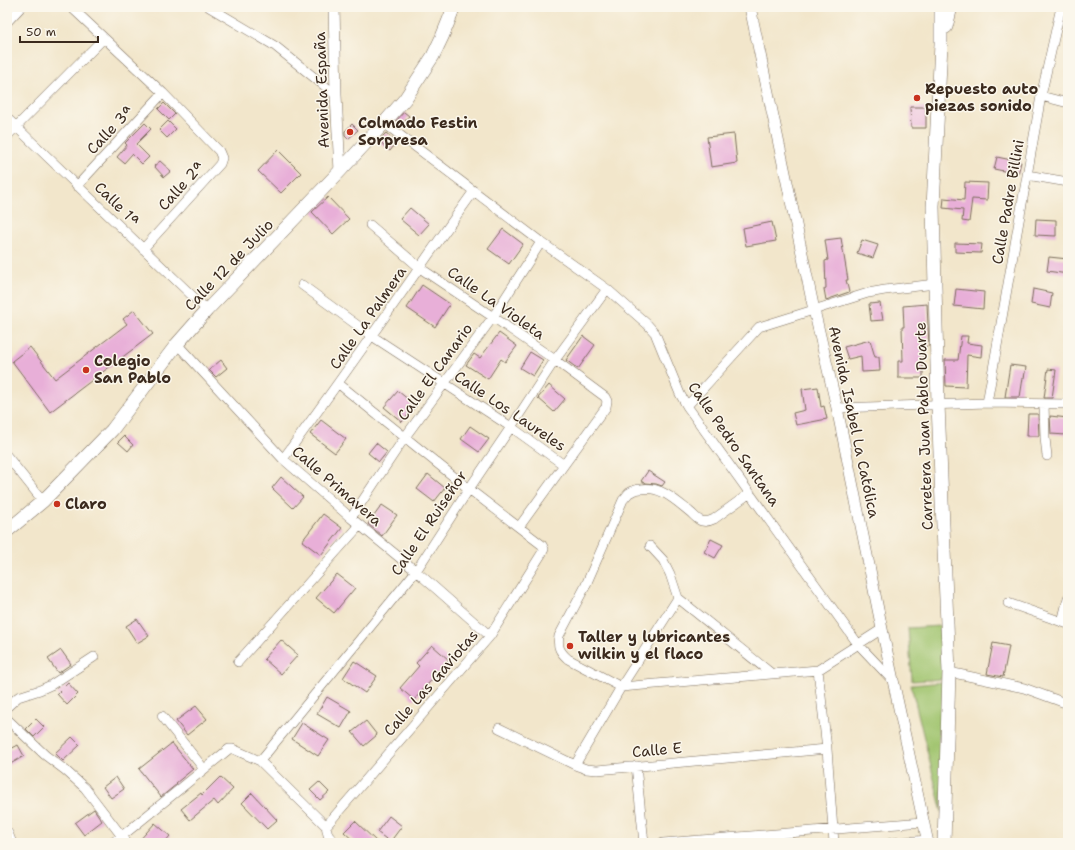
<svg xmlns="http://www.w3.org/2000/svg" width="1075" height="850" viewBox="0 0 1075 850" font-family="'Shantell Sans',sans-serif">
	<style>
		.green { fill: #a0c46e; stroke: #6e7746 }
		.building { fill: #e8afd8 }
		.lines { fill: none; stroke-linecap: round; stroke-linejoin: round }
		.minor-casing { stroke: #7b6c5b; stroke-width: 10 }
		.tertiary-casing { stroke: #7b6c5b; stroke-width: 12 }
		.secondary-casing { stroke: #7b6c5b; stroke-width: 14 }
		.minor { stroke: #fff; stroke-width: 9 }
		.tertiary { stroke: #fff; stroke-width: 11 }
		.secondary { stroke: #fff; stroke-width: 13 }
		.poi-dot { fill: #c8321e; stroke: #fbf7ec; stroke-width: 1.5 }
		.labels { text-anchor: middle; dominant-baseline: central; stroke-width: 3; stroke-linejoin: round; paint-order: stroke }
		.poi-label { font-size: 15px; font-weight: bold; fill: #3b2a1e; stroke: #fbf7ec; text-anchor: start }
		.street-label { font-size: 15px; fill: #3b2a1e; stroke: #fbf7ec }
	</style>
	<rect width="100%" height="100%" fill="#fbf7ec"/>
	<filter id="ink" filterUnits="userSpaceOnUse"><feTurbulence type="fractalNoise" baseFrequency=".025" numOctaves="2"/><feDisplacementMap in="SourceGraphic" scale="8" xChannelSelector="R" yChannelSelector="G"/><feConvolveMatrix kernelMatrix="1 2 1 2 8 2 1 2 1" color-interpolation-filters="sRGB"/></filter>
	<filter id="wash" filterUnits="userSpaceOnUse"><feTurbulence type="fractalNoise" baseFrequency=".012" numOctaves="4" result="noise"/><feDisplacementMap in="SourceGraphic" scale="16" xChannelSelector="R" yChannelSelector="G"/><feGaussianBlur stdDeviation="0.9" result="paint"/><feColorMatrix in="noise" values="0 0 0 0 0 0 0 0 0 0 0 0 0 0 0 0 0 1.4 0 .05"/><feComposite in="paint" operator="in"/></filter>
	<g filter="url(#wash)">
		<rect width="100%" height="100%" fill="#f2e6cb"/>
		<path class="green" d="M940 626 943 679 912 681 908 628Z
			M944 682 942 812 911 685Z"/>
		<g id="blocks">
			<path class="building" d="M164 103 175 114 169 120 158 109Z
				M910 107H926V128H911Z
				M404 112 409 116 402 125 396 121Z
				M168 121 176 129 167 138 159 130Z
				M145 123 151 129 136 144 149 157 142 164 132 154 124 163 117 157 127 145 125 143Z
				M352 124 358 130 348 139 345 136V131Z
				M386 133 397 142 390 151 378 141Z
				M734 134 737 163 711 167 707 137Z
				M278 150 301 173 281 193 258 171Z
				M997 157 1021 162 1018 174 994 169Z
				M160 161 171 171 164 177 154 166Z
				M965 182 988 183 987 200 972 199 969 222 962 221 963 210 943 208 944 198 964 200Z
				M328 197 349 219 333 234 312 212Z
				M410 208 429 224 419 235 400 219Z
				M1036 219 1056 220V236L1035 235Z
				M772 222 776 241 746 246 743 228Z
				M503 229 523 244 509 264 488 249Z
				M841 238 848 280H846L849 292 826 300 824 289 826 288 825 261 828 260 825 240Z
				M862 240 878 245 873 258 857 253Z
				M955 243 982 244 981 253 955 252Z
				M1049 257 1068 259V274L1047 271Z
				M422 285 450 304 435 327 407 308Z
				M956 289 984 292 983 309 954 306Z
				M1033 289 1052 293 1050 308 1031 304Z
				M880 303 883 320 871 321 869 304Z
				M927 304 929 346 923 347V378H898V361H903L902 327H904L903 306Z
				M134 310 153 334 50 412 12 361 30 347 55 379 127 324 123 319Z
				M499 333 517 346 505 362 501 359 488 379 466 365 474 354 480 358Z
				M583 336 595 345 578 369 566 360Z
				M961 336H968L967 343 982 345 981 357 967 355 966 387 946 386 945 360H958Z
				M870 340 875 357H879L880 371 862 372 861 356 848 359 844 347Z
				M530 352 543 360 533 376 520 368Z
				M221 360 227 368 216 377 209 370Z
				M1010 365 1026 367 1024 378H1023L1020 397H1005Z
				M1048 369 1056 370 1052 398H1044Z
				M549 385 565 399 554 412 538 398Z
				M818 387 821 407 824 406 827 419 796 425 793 413 805 410 802 389Z
				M398 391 416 406 402 422 384 407Z
				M1028 414H1038L1039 436H1027Z
				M1050 416 1068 418 1066 435 1051 434Z
				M321 420 346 439 335 453 310 434Z
				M470 426 489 439 479 452 461 439Z
				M124 436 133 445 128 451 118 442Z
				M376 443 387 452 379 462 368 453Z
				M648 471 665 482 662 486 656 484 644 483 641 481Z
				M428 474 445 488 434 502 417 489Z
				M281 477 303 497 293 508 272 488Z
				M382 505 397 515 382 536 368 524Z
				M323 514 342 528 321 555 302 541Z
				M711 539 723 545 715 558 704 552Z
				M337 574 355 588 334 613 316 598Z
				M137 619 149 636 137 643 126 626Z
				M281 640 298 655 281 674 264 659Z
				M993 643 1009 646 1003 677 987 674Z
				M432 645 449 660 414 700 400 688 419 666 416 663Z
				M61 650 71 664 58 673 48 659Z
				M354 661 377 676 365 693 343 678Z
				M68 683 78 694 67 705 57 694Z
				M327 697 351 711 341 728 317 714Z
				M196 706 207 719 187 735 176 721Z
				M36 719 44 727 34 737 26 729Z
				M366 721 377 735 364 746 352 732Z
				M302 723 329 740 318 756 292 739Z
				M72 737 80 745 63 761 55 753Z
				M172 743 193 769 176 783 177 784 161 797 139 769Z
				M18 745 24 756 7 766V751Z
				M116 777 124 789 111 798 103 787Z
				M220 777 233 789 218 805 214 800 190 820 181 809 201 793 202 795Z
				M319 782 329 792 320 800 310 790Z
				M252 793 277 820 267 829 242 803Z
				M94 809 102 821 84 835 75 823Z
				M389 816 402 826 390 842 377 832Z
				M355 821 378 843H356L344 832Z
				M155 823 170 836 164 843H137Z"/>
		</g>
	</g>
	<g filter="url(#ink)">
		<use href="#blocks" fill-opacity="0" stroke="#7b6c5b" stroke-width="1"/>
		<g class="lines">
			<defs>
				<path id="minor" d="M71 7 163 93 219 151 222 158 220 164 143 249
					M209 7 275 46 336 95
					M7 22 21 7
					M1041 96 1068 103
					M7 118 207 310
					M384 123 541 242 607 289 647 324 655 333 680 394 687 406 858 644 894 682
					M7 136 104 38
					M1027 175 1068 182
					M77 186 163 93
					M370 225 420 268 493 317 555 360 605 397 607 401 606 407 519 527
					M302 285 372 336 511 427 564 465
					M177 344 283 459 351 518 416 571 490 636
					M987 403 1041 96 1061 7
					M1044 404 1045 438 1047 456
					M687 406 759 327 868 293 885 290 935 284
					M837 408 987 403 1068 404
					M7 456 43 501
					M283 459C348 371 410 280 474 191
					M750 493 714 519C710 521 706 522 702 521 697 520 694 515 690 512 675 500 661 486 641 489 637 489 632 491 629 493 627 495 625 498 623 500L585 587 559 636C557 647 560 652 568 659L621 687 818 670 882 629
					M351 518 405 437 493 317 541 242
					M650 546 663 560 670 574 678 598 772 674
					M1008 603 1068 624
					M1062 622 1068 598
					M238 662 360 525
					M818 670 827 749 834 843
					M949 672 1024 688 1068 704
					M7 707 18 697 40 690 51 685 94 657
					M162 716 204 769
					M7 719 45 755 65 770 85 788 127 843
					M499 728 575 765 586 769 597 770 827 749
					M260 761 416 571 469 489 511 427 555 360 607 289
					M575 765 621 687 678 598
					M636 766 644 843
					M326 826 490 636 542 553 544 549 542 545 469 489 339 384
					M8 833 12 843
					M112 843 122 836 229 749H233L260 761 326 826 328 835 335 843
					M663 843 923 822
					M891 843 928 840"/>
				<path id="tertiary" d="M334 7 336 95 340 171
					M750 7 814 310 837 408 882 629 928 843"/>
				<path id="secondary" d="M941 7V44L933 207 938 404 949 672 944 843
					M946 27 951 7
					M7 531 43 501 112 430 177 344 207 310 340 171 384 123 405 99 433 56 442 37 451 15 453 7"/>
			</defs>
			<use href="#minor" class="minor-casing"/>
			<use href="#tertiary" class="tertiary-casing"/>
			<use href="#secondary" class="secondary-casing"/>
			<use href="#minor" class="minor"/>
			<use href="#tertiary" class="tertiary"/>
			<use href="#secondary" class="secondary"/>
		</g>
	</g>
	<g class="poi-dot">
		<circle cx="917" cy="98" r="4"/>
		<circle cx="350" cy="132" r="4"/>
		<circle cx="86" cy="370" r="4"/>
		<circle cx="57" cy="504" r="4"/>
		<circle cx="570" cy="646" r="4"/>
	</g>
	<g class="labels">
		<g class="poi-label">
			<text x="925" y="89">Repuesto auto<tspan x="925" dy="17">piezas sonido</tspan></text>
			<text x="358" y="123">Colmado Festin<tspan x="358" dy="17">Sorpresa</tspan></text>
			<text x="94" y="361">Colegio<tspan x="94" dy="17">San Pablo</tspan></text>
			<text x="65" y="504">Claro</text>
			<text x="578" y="637">Taller y lubricantes<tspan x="578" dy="17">wilkin y el flaco</tspan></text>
		</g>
		<g class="street-label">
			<text transform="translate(322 90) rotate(-92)">Avenida España</text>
			<text transform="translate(110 130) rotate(-47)">Calle 3ª</text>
			<text transform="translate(181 186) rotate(-48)">Calle 2ª</text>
			<text transform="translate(1008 202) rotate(-80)">Calle Padre Billini</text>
			<text transform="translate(117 204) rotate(44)">Calle 1ª</text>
			<text transform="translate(229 265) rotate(-46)">Calle 12 de Julio</text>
			<text transform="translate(496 303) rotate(35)">Calle La Violeta</text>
			<text transform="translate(368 318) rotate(-55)">Calle La Palmera</text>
			<text transform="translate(435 372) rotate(-54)">Calle El Canario</text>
			<text transform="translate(510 411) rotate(34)">Calle Los Laureles</text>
			<text transform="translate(854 422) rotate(78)">Avenida Isabel La Católica</text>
			<text transform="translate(924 426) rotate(-92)">Carretera Juan Pablo Duarte</text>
			<text transform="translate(734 444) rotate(55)">Calle Pedro Santana</text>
			<text transform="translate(337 486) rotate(41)">Calle Primavera</text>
			<text transform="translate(429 523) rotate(-56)">Calle El Ruiseñor</text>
			<text transform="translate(431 683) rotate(-49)">Calle Las Gaviotas</text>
			<text transform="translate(657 750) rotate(-5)">Calle E</text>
		</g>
	</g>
	<rect width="1075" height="850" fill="none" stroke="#fbf7ec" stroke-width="24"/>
	<path d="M20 36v6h78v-6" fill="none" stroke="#3b2a1e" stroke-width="2"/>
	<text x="26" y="36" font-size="12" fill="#3b2a1e" stroke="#fbf7ec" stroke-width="3" paint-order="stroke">50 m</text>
</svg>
